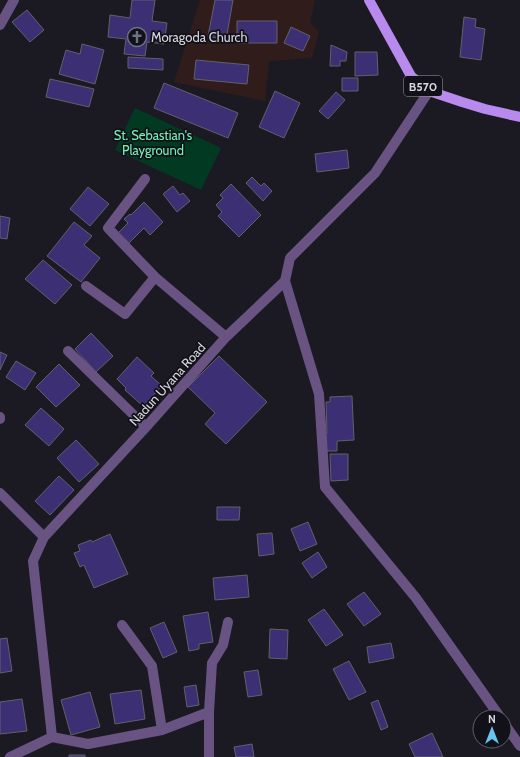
<svg xmlns="http://www.w3.org/2000/svg" width="520" height="757" viewBox="0 0 520 757" font-family="Cabin,sans-serif">
	<style>
		.education { fill: #301d1b }
		.green { fill: #023923 }
		.building { fill: #3d2f74; stroke: #61606a }
		.lines { fill: none; stroke-linecap: round; stroke-linejoin: round }
		.minor { stroke: #685382; stroke-width: 10 }
		.major { stroke: #b88aed; stroke-width: 10 }
		.labels { text-anchor: middle; dominant-baseline: central; stroke-width: 3.5; stroke-linejoin: round; paint-order: stroke }
		.shield { fill: #121119; stroke: #9c9ca2; stroke-width: 1 }
		.shield-label { font-size: 12px; font-weight: bold; fill: #d7d7dd }
		.poi-label { font-size: 13px; fill: #d7d7dd; stroke: #121119; text-anchor: start }
		.park-label { font-size: 13px; fill: #73f2b6; stroke: #121119 }
		.street-label { font-size: 13px; fill: #d7d7dd; stroke: #121119 }
	</style>
	<rect width="100%" height="100%" fill="#1b1a23"/>
	<path class="education" d="M200 0H315L310 22 319 32 312 58 269 61 265 101 174 82Z"/>
	<path class="green" d="M135 108 221 148 201 190 115 150Z"/>
	<path class="building" d="M132 0H155L152 21 167 23 164 44 147 42 145 56 124 54 126 39 108 37 110 15 130 18Z
		M215 0H233L226 40 208 36Z
		M27 10 44 30 30 42 12 22Z
		M464 17 476 19 475 27 485 29 481 60 460 57Z
		M237 21H277V43H237Z
		M291 27 310 36 303 51 284 43Z
		M82 44 104 50 95 84 59 74 66 50 80 54Z
		M331 45 347 52 346 61H340V66H330Z
		M355 52H377L378 75 355 76Z
		M128 57 163 59V70L128 68Z
		M196 60 249 65 247 84 194 79Z
		M342 78H358V91H342Z
		M50 79 94 89 89 107 46 97Z
		M164 83 238 113 228 138 154 108Z
		M275 91 300 103 284 138 259 127Z
		M336 92 345 100 328 119 319 111Z
		M347 150 349 168 317 172 315 154Z
		M252 177 261 186 264 183 272 191 263 201 246 183Z
		M231 184 261 215 239 237 218 216 222 212 216 205 223 198 220 195Z
		M173 186 180 195 183 193 190 201 177 212 163 194Z
		M88 187 109 204 90 226 70 209Z
		M144 202 163 222 150 235 144 228 128 244 118 233 128 223 124 219 130 214 131 215Z
		M0 216 10 218 7 239 0 238Z
		M74 222 92 236 84 245 100 258 81 282 47 256Z
		M43 260 72 285 55 304 25 279Z
		M91 333 113 356 96 372 75 349Z
		M0 352 7 355 0 370Z
		M219 356 267 402 226 444 205 424 215 413 188 387Z
		M137 357 154 373 151 376 162 386 143 406 125 390 126 388 117 379Z
		M16 361 36 373 25 390 6 377Z
		M59 364 80 385 56 407 36 387Z
		M352 396 354 440 337 441V451H325L324 433H327L326 402H330V397Z
		M41 408 64 429 49 446 25 425Z
		M76 440 99 464 79 482 57 458Z
		M330 454H348V480L331 481Z
		M59 476 74 490 50 515 35 501Z
		M217 507H240L239 520H217Z
		M308 522 317 544 300 551 291 529Z
		M272 533 274 554 259 556 257 534Z
		M110 534 128 574 94 588 84 565 80 567 74 553 80 551 78 545 91 540 92 542Z
		M318 552 327 567 312 578 302 563Z
		M247 575 249 597 215 600 213 578Z
		M364 592 381 614 364 626 347 604Z
		M324 609 343 635 326 646 308 620Z
		M208 612 213 642 199 644V649L189 651 183 616Z
		M164 622 177 652 163 658 150 628Z
		M270 629 288 630 287 659 269 658Z
		M7 638 12 671 0 673V639Z
		M391 643 394 658 369 663 367 647Z
		M349 661 366 692 349 700 333 669Z
		M258 670 262 695 248 697 244 672Z
		M196 685 199 705 187 707 184 687Z
		M141 690 145 719 115 724 110 694Z
		M90 692 100 727 71 735 61 700Z
		M22 699 27 731 0 734V702Z
		M378 700 388 727 381 730 371 703Z
		M432 733 443 757H415L409 744Z
		M252 744 254 757H236L234 747Z
		M69 755H85V757H69Z"/>
	<g class="lines">
		<path class="minor" d="M0 25 14 0
			M145 179 108 228 155 277 226 337
			M285 281 319 394 325 487 416 598 500 717
			M86 286 125 314 155 277
			M68 351 146 427
			M0 417V419
			M0 493 44 537
			M122 625 152 666 162 730
			M504 723 520 746
			M52 737 33 561 44 537 146 427 226 337 285 281 290 258 375 173 429 91
			M10 757 52 737 88 744 162 730 209 712
			M209 757V712L212 663 223 645 228 622"/>
		<path class="major" d="M369 0 411 76 429 91 462 102 485 109 520 117"/>
	</g>
	<defs>
		<symbol id="church-ring" viewBox="-11 -11 22 22"><circle r="9.5" fill="#121119" stroke="#6b7280" stroke-width="1.5"/><path d="M-1.2-6h2.4v3.5h3.3v2.4h-3.3V6h-2.4V-.1h-3.3v-2.4h3.3Z" fill="#6b7280"/></symbol>
	</defs>
	<g fill-rule="evenodd">
		<use href="#church-ring" x="126" y="26" width="22" height="22"/>
	</g>
	<g class="labels">
		<rect class="shield" x="404" y="76" width="38" height="20" rx="3"/>
		<g class="shield-label">
			<text x="423" y="86">B570</text>
		</g>
		<g class="poi-label">
			<text x="151" y="37">Moragoda Church</text>
		</g>
		<g class="park-label">
			<text x="153" y="135">St. Sebastian's<tspan x="153" dy="15">Playground</tspan></text>
		</g>
		<g class="street-label">
			<text transform="translate(167 384) rotate(-48)">Nadun Uyana Road</text>
		</g>
	</g>
	<g transform="translate(492 729)"><circle r="19" fill="#121119" stroke="#616067"/>
	<path d="M0-3L7 15L0 10L-7 15Z" fill="#65c5ee"/>
	<text y="-6" font-size="11" font-weight="bold" text-anchor="middle" fill="#d7d7dd">N</text>
	</g>
</svg>
